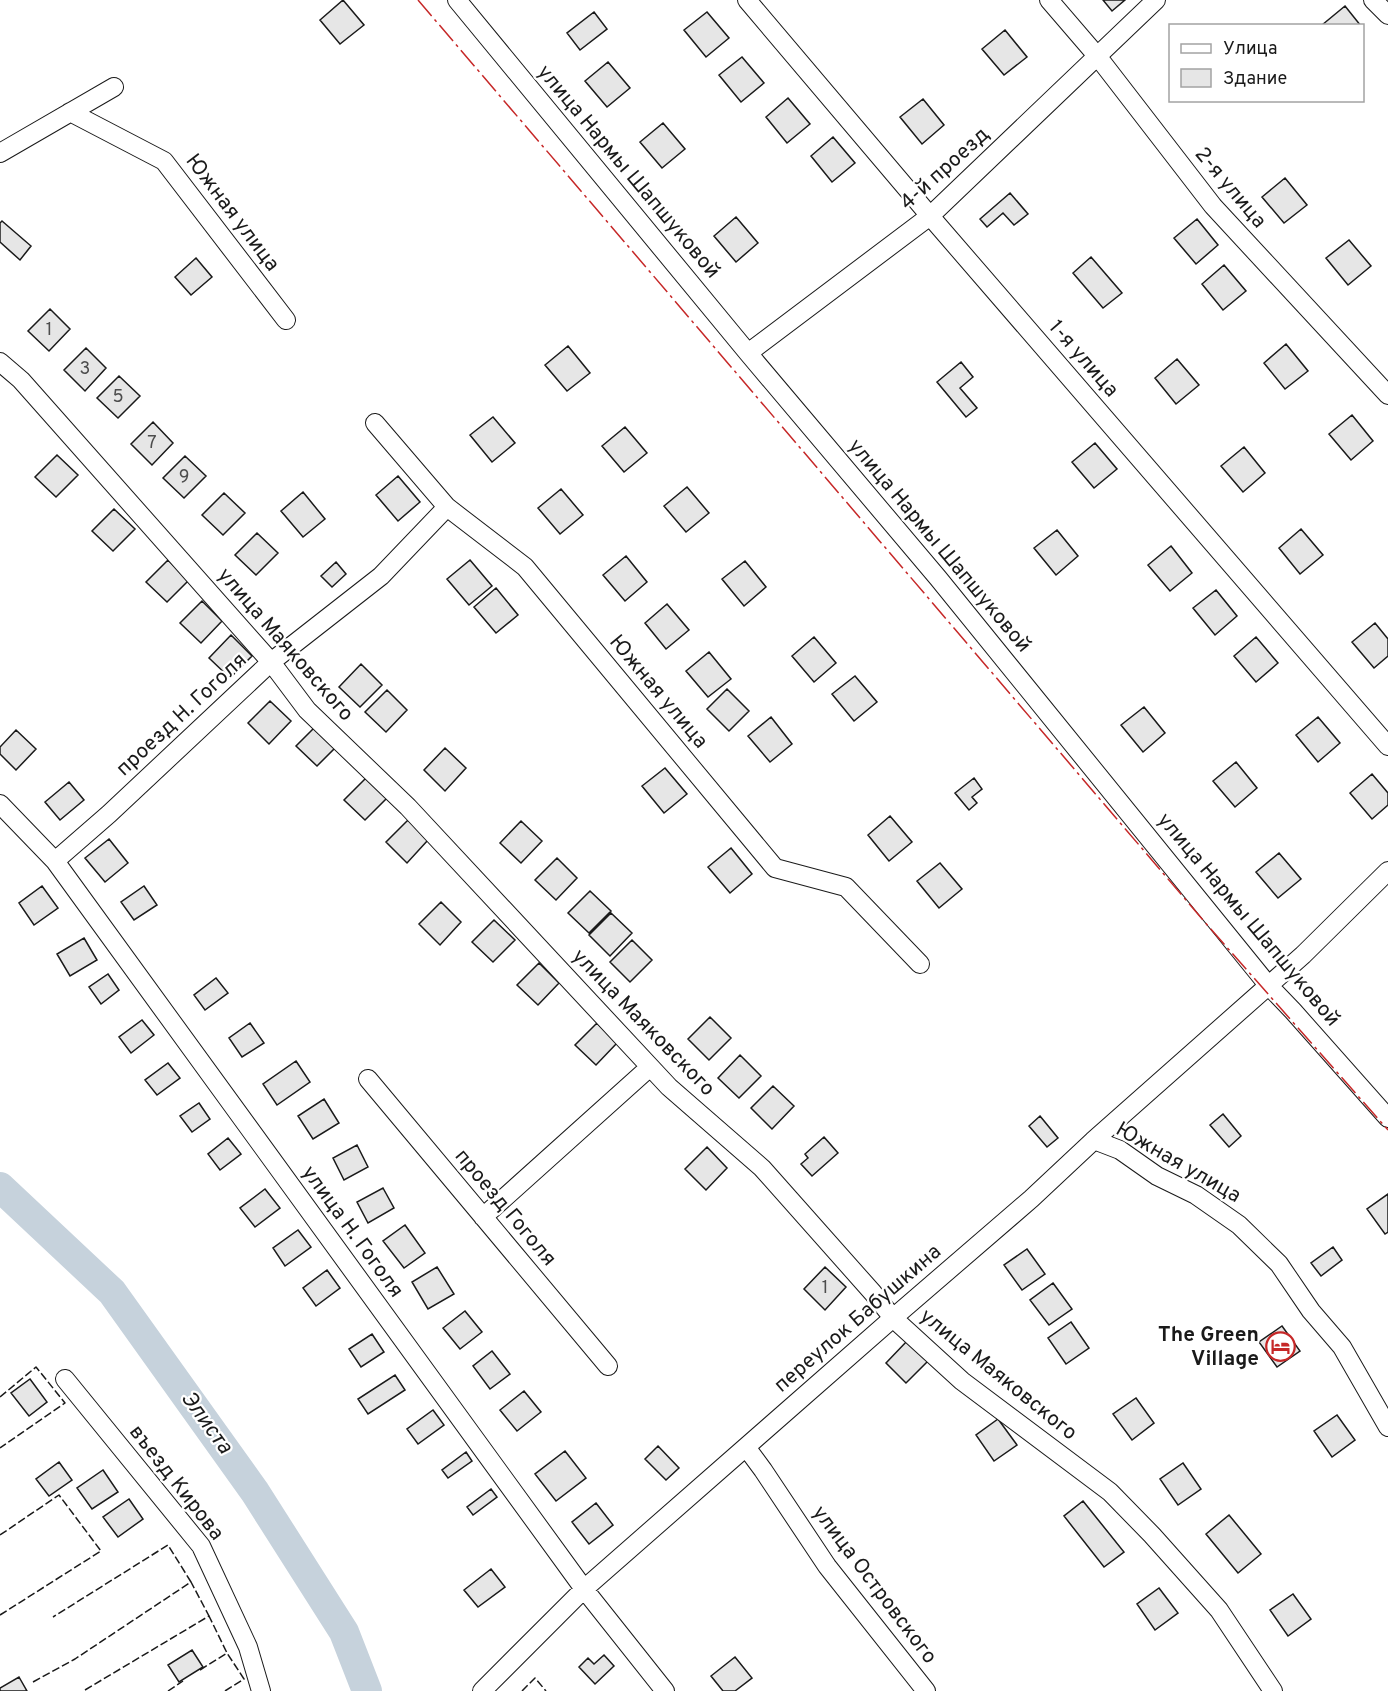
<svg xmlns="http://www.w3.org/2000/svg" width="1388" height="1691" viewBox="0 0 1388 1691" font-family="Overpass,sans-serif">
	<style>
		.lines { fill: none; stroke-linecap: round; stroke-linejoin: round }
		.river { stroke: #c6d2dc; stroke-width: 30 }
		.building { fill: #e6e6e6; stroke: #1a1a1a; stroke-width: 1.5 }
		.minor-casing { stroke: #1a1a1a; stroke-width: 20 }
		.minor { stroke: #fff; stroke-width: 18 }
		.fence { stroke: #1a1a1a; stroke-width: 1.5; stroke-dasharray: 8 3; stroke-linecap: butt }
		.power { stroke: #c62828; stroke-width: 1.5; stroke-dasharray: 21 4.5 3 4.5; stroke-linecap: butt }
		.labels { text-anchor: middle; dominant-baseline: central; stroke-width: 4.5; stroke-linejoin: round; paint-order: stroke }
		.number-label { font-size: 18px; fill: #4d4d4d }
		.street-label { font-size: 21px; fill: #1a1a1a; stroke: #fff }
		.poi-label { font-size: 21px; font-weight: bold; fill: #1a1a1a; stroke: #fff; text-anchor: end }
		.water-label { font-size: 22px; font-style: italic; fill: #1a1a1a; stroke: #fff }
	</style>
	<rect width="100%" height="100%" fill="#fff"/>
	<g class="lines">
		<path class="river" d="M0 1187 112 1292 255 1492 344 1632 367 1691"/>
	</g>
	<path class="building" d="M343 0 364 25 340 44 320 20Z
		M1103 0H1125L1112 11Z
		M1345 6 1361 26H1323L1322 25Z
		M594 12 607 29 580 50 567 33Z
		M707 12 729 38 706 57 684 30Z
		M1005 30 1027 57 1004 75 982 49Z
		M742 57 764 83 741 102 719 75Z
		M608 62 630 88 607 107 585 81Z
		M788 98 810 124 787 143 766 117Z
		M923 99 944 125 922 144 900 117Z
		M663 123 685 149 662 168 640 142Z
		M833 137 855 163 832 182 811 156Z
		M1285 178 1307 205 1284 223 1262 197Z
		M1010 193 1028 214 1014 225 1003 213 987 227 980 219Z
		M736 217 758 243 736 262 714 236Z
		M1197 219 1218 245 1196 264 1174 238Z
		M2 221 31 246 20 260 0 242V223Z
		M1349 240 1371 266 1348 285 1326 258Z
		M1091 257 1122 293 1103 308 1073 273Z
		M196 258 212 277 191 295 175 277Z
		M1224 265 1246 291 1223 310 1202 284Z
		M50 309 70 329 49 351 28 331Z
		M1286 344 1308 371 1285 389 1264 363Z
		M568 346 590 373 567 391 545 365Z
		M86 348 106 368 85 391 64 370Z
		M1177 359 1199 385 1176 404 1155 378Z
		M961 362 973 377 960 388 977 408 966 417 937 382Z
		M119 376 140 396 118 418 97 398Z
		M1352 415 1373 441 1351 460 1329 434Z
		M493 417 515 443 492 462 470 435Z
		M153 422 173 443 152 465 131 444Z
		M625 427 647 453 624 472 602 446Z
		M1095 443 1117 469 1094 488 1072 462Z
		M1244 447 1265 473 1243 492 1221 466Z
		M57 455 78 475 56 497 35 477Z
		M185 456 206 476 184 498 163 478Z
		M398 476 420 502 398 521 376 495Z
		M687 487 709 513 686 532 664 506Z
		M561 489 583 515 560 534 538 508Z
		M303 492 325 519 303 537 281 511Z
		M224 493 245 513 223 535 202 515Z
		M114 509 135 529 113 551 92 531Z
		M1301 529 1323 555 1300 574 1279 548Z
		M1057 530 1078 556 1056 575 1034 548Z
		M257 533 278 553 256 575 235 555Z
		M1171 546 1192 573 1170 591 1148 565Z
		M626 556 647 582 625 601 603 575Z
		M168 560 189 580 167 602 146 582Z
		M470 560 492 586 469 605 447 579Z
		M745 561 766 587 744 606 722 579Z
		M336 562 346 574 332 587 321 576Z
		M496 588 518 615 496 633 474 607Z
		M1216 590 1237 616 1215 635 1193 608Z
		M202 601 222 621 201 643 180 623Z
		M667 604 689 630 666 649 645 623Z
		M1375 623 1388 639V656L1374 668 1352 642Z
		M231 635 252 656 230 678 209 658Z
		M814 637 836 663 814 682 792 656Z
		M1256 637 1278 663 1256 682 1234 656Z
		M709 652 731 679 708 697 686 671Z
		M361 664 382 685 360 707 339 687Z
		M855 676 877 702 854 721 832 694Z
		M727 689 749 711 729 731 707 709Z
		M387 690 407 710 386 732 365 712Z
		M270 701 291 721 269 744 248 723Z
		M1144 707 1165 733 1143 752 1121 725Z
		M771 717 792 744 770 762 748 736Z
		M1318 717 1340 743 1318 762 1296 735Z
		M318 724 339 744 317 766 296 746Z
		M16 730 36 749 16 770 0 754V747Z
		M445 748 466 768 445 791 424 770Z
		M1236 762 1257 788 1235 807 1213 781Z
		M665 768 687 794 664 813 642 786Z
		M1372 774 1388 793V805L1372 819 1350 793Z
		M366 778 387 798 365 820 344 800Z
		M974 778 982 789 972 797 977 803 969 810 955 793Z
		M69 782 84 800 60 820 45 802Z
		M890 816 912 842 889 861 868 835Z
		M408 820 428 840 407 863 386 842Z
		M521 821 542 841 521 863 500 843Z
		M109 839 128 863 105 882 85 858Z
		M731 848 752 874 730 893 708 867Z
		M1279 853 1301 879 1278 898 1256 872Z
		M557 858 577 878 556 900 535 880Z
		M940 863 962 889 939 908 917 881Z
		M42 886 58 908 34 925 19 903Z
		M144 886 157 905 134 920 121 902Z
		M590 891 611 911 589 933 568 913Z
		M441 902 461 922 440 945 419 924Z
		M611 913 632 933 610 956 589 935Z
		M494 920 515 940 493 962 472 942Z
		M84 938 97 960 70 976 57 954Z
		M632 940 652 960 630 982 610 962Z
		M539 963 559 983 538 1005 517 985Z
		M108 974 119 990 101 1004 89 987Z
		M216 978 228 993 205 1010 194 995Z
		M710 1017 731 1038 709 1060 688 1039Z
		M142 1020 154 1035 131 1053 119 1037Z
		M250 1023 264 1043 242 1057 229 1038Z
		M597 1023 617 1043 596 1065 575 1045Z
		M740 1055 761 1076 739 1098 718 1078Z
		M296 1061 310 1082 277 1105 263 1084Z
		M168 1063 180 1078 157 1095 145 1080Z
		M773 1086 794 1106 772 1129 751 1108Z
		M324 1099 339 1123 313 1139 298 1116Z
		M199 1103 210 1119 192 1132 180 1116Z
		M1223 1114 1241 1136 1229 1147 1210 1125Z
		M1040 1116 1058 1138 1047 1147 1029 1126Z
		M824 1137 838 1153 812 1176 801 1164 808 1158 805 1154Z
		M228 1138 241 1154 220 1170 208 1154Z
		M357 1145 368 1167 344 1180 333 1158Z
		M707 1147 727 1168 706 1190 685 1169Z
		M383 1188 394 1208 368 1223 357 1202Z
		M265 1189 280 1208 255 1227 240 1208Z
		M1388 1194V1232L1385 1234 1367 1209Z
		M405 1225 425 1253 404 1268 383 1241Z
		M298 1230 311 1247 285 1266 273 1248Z
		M1333 1247 1342 1260 1321 1276 1311 1263Z
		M1027 1249 1045 1274 1022 1290 1004 1265Z
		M437 1267 454 1294 428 1309 412 1282Z
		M825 1267 846 1287 825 1310 804 1289Z
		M327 1270 340 1288 316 1306 303 1288Z
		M1053 1283 1072 1309 1049 1325 1030 1300Z
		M465 1311 482 1332 460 1349 443 1328Z
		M1071 1322 1089 1348 1066 1364 1048 1338Z
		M1282 1326 1300 1351 1277 1367 1259 1342Z
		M372 1334 384 1352 361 1367 349 1349Z
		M907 1341 928 1361 906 1383 886 1363Z
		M492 1351 510 1374 490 1389 473 1366Z
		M395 1375 405 1390 368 1414 358 1399Z
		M30 1379 47 1402 29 1416 11 1393Z
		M524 1391 541 1412 517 1431 500 1410Z
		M1136 1398 1154 1423 1132 1440 1113 1414Z
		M433 1410 444 1425 418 1444 407 1429Z
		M1337 1415 1355 1440 1332 1457 1314 1431Z
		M998 1419 1017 1445 994 1461 976 1435Z
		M658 1446 679 1468 666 1480 645 1459Z
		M565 1451 586 1478 556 1501 535 1474Z
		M466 1452 472 1461 448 1478 442 1470Z
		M59 1462 72 1480 49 1496 36 1479Z
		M1183 1463 1201 1489 1178 1505 1160 1479Z
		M103 1470 118 1492 92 1509 77 1488Z
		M491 1489 497 1497 473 1515 467 1507Z
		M129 1499 143 1519 118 1537 103 1517Z
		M1083 1501 1124 1552 1104 1567 1064 1516Z
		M596 1503 613 1525 589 1544 572 1522Z
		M1229 1515 1261 1554 1238 1573 1206 1534Z
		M491 1569 505 1587 478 1607 464 1590Z
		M1159 1588 1178 1613 1155 1630 1137 1604Z
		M1293 1594 1311 1619 1288 1636 1270 1610Z
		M192 1650 203 1667 179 1682 168 1665Z
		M604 1655 614 1666 595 1684 579 1667 588 1658 594 1664Z
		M735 1657 752 1678 735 1691H723L711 1676Z
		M19 1677 27 1691H0V1688Z"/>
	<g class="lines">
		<defs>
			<path id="minor" d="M457 0 748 353 938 578 1268 985 1293 1011 1388 1118
				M747 0 930 216 1388 746
				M1049 0 1098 57 1213 206 1388 395
				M1373 0 1388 15
				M70 112 164 161 286 320
				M0 153 114 87
				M748 353 930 216 1156 0
				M0 362 21 380 271 662 307 710 408 807 669 1087 762 1168 873 1293 893 1318 962 1381 1110 1492 1152 1535 1219 1610 1273 1691
				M375 423 447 507 525 567 775 868 846 887 920 964
				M0 804 55 861 584 1589 665 1691
				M55 861 109 814 271 662 381 576 447 507
				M368 1079 608 1366
				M1094 1140 1120 1150 1157 1176 1196 1195 1239 1225 1279 1264 1311 1311 1342 1347 1388 1427
				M483 1217 650 1067
				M65 1379 201 1546 248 1647 261 1691
				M746 1447 763 1470 827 1566 926 1691
				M482 1691 584 1589 893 1318 1031 1199 1094 1140 1303 955 1388 871"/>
		</defs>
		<use href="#minor" class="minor-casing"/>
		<use href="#minor" class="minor"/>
		<path class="fence" d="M0 1397 36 1367 65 1403 0 1448
			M0 1535 59 1495 101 1551 0 1615
			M200 1670 227 1653 209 1616
			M33 1682 75 1659 191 1582 168 1545 53 1617
			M85 1690 209 1616 191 1582
			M168 1691 183 1681
			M225 1691 244 1679 227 1653
			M522 1691 535 1678 546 1691"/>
		<path class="power" d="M418 0 1209 927 1388 1130"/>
	</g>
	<defs>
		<symbol id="hotel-ring" viewBox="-11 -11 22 22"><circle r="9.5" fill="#fff" stroke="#c62828" stroke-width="1.5"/><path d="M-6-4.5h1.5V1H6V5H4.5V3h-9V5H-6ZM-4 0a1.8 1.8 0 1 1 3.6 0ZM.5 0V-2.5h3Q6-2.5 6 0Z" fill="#c62828"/></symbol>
	</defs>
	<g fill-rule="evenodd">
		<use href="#hotel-ring" x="1264" y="1330" width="33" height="33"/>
	</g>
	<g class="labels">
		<g class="number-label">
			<text x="49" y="330">1</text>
			<text x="85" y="369">3</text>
			<text x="118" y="397">5</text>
			<text x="152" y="443">7</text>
			<text x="184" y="477">9</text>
			<text x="825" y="1288">1</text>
		</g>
		<g class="street-label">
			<text transform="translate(945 169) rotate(-42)">4-й проезд</text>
			<text transform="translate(628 172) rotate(50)">улица Нармы Шапшуковой</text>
			<text transform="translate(1230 188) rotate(50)">2-я улица</text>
			<text transform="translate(232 213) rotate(53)">Южная улица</text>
			<text transform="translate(1083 359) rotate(49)">1-я улица</text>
			<text transform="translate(939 546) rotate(50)">улица Нармы Шапшуковой</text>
			<text transform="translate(285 645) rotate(49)">улица Маяковского</text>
			<text transform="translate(658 692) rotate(50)">Южная улица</text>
			<text transform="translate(182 715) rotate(-43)">проезд Н. Гоголя</text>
			<text transform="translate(1248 920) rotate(50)">улица Нармы Шапшуковой</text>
			<text transform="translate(643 1023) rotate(46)">улица Маяковского</text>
			<text transform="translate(1178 1163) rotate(30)">Южная улица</text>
			<text transform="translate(505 1208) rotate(50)">проезд Гоголя</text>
			<text transform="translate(352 1232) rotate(54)">улица Н. Гоголя</text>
			<text transform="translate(858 1319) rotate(-41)">переулок Бабушкина</text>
			<text transform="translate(998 1375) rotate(39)">улица Маяковского</text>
			<text transform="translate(176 1483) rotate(52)">въезд Кирова</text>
			<text transform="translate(874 1585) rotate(53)">улица Островского</text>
		</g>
		<g class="poi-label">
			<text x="1259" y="1335">The Green<tspan x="1259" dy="24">Village</tspan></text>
		</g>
		<g class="water-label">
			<text transform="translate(206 1423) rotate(54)">Элиста</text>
		</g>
	</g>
	<rect x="1169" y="24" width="195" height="78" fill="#ffffff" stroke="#a3a3a3" stroke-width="1.5"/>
	<rect x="1181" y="44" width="30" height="9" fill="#ffffff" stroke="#a3a3a3" stroke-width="1.5"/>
	<text x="1223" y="54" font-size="18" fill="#1a1a1a">Улица</text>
	<rect x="1181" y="69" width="30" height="18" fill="#e6e6e6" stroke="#a3a3a3" stroke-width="1.5"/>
	<text x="1223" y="84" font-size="18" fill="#1a1a1a">Здание</text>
</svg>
